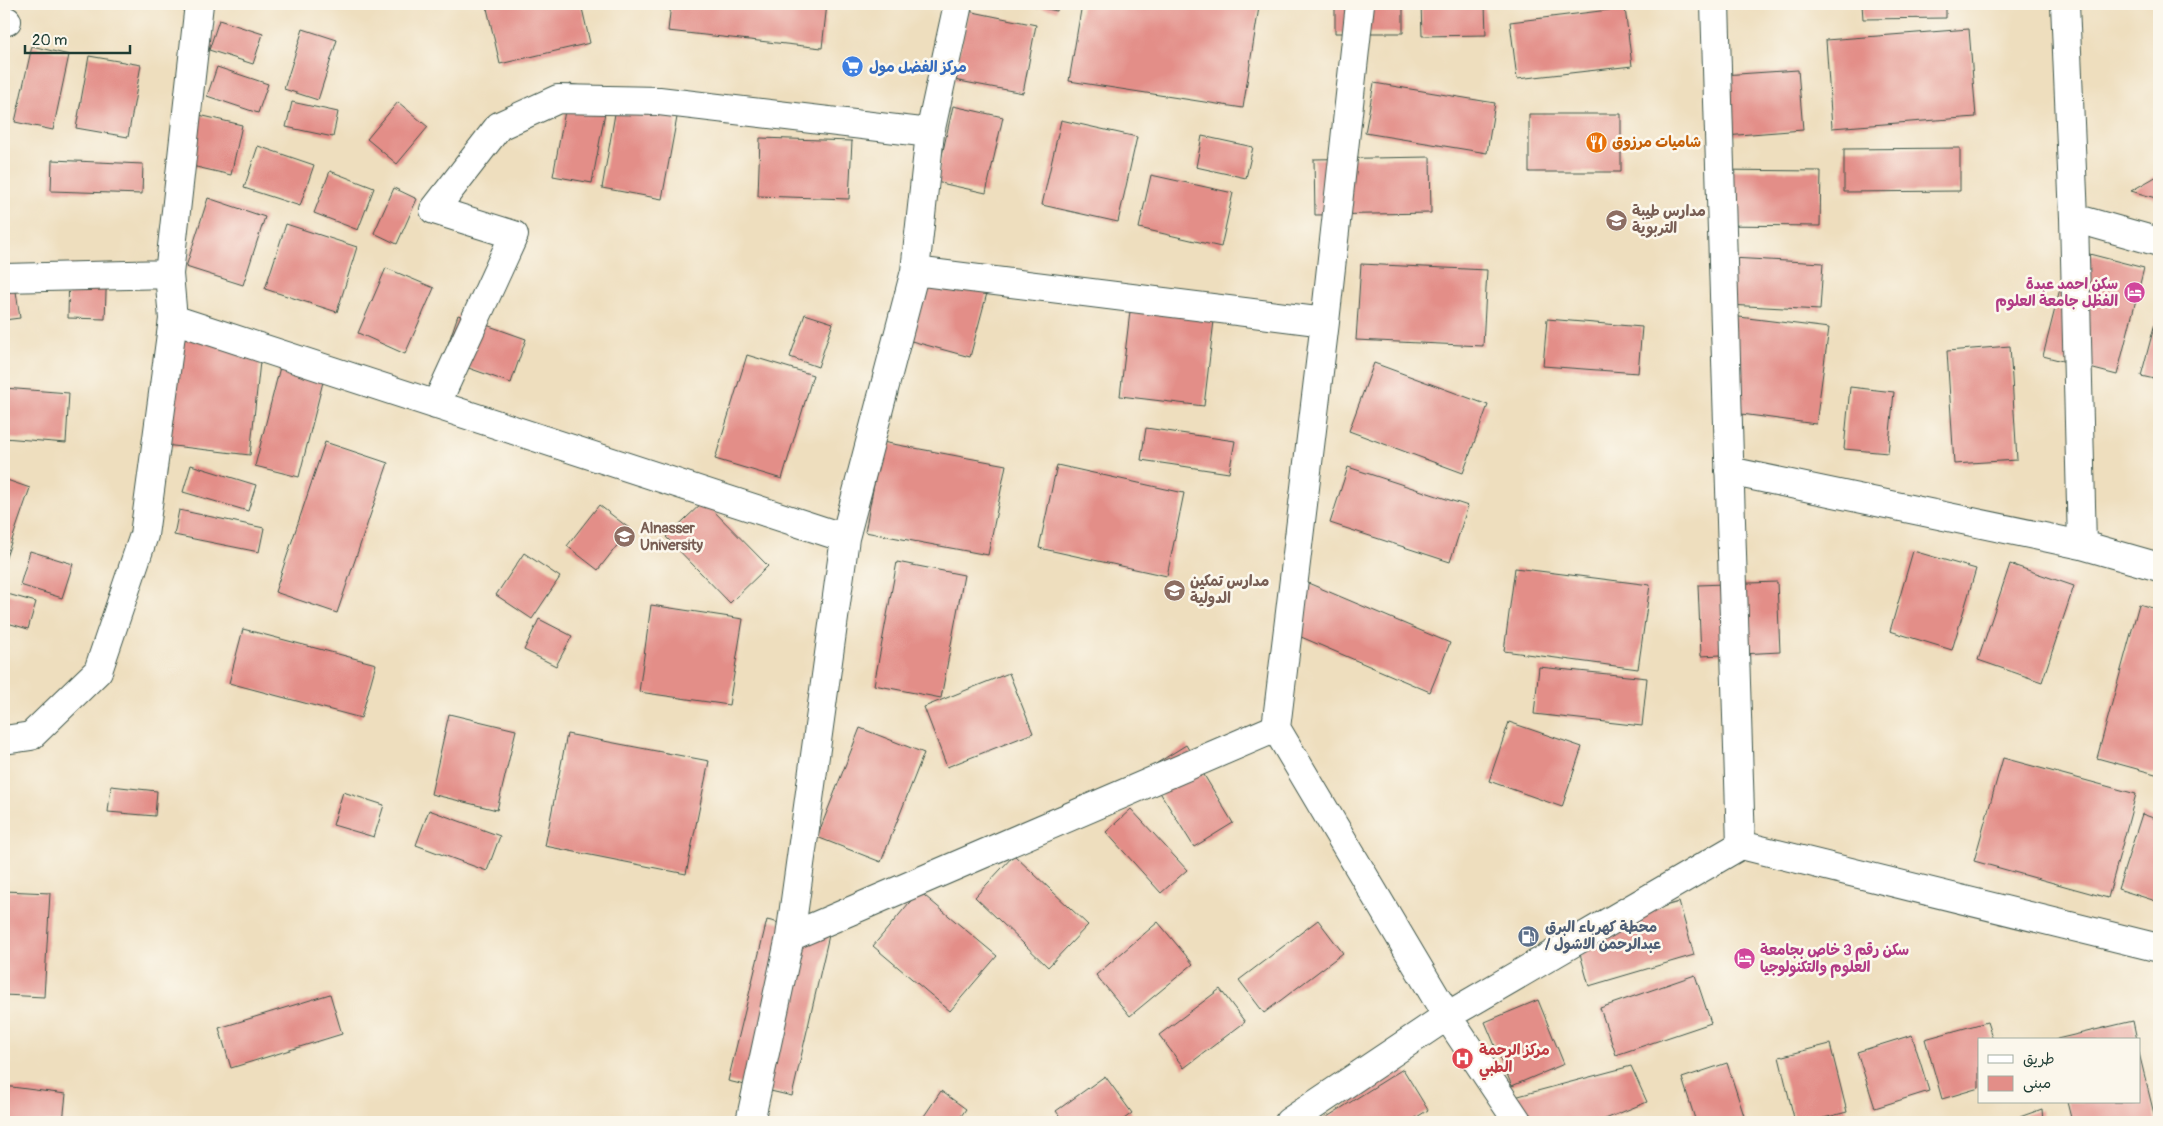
<svg xmlns="http://www.w3.org/2000/svg" width="2163" height="1126" viewBox="0 0 2163 1126" font-family="Pangolin,'Playpen Sans Arabic',sans-serif">
	<style>
		.building { fill: #e38e88 }
		.lines { fill: none; stroke-linecap: round; stroke-linejoin: round }
		.street-casing { stroke: #3e5549; stroke-width: 30 }
		.street { stroke: #fff; stroke-width: 28 }
		.labels { text-anchor: middle; dominant-baseline: central; stroke-width: 5; stroke-linejoin: round; paint-order: stroke }
		.shop-label { font-size: 15px; font-weight: bold; fill: #366cbe; stroke: #fbf7ec; text-anchor: start }
		.food-label { font-size: 15px; font-weight: bold; fill: #c56008; stroke: #fbf7ec; text-anchor: start }
		.education-label { font-size: 15px; font-weight: bold; fill: #785e54; stroke: #fbf7ec; text-anchor: start }
		.hotel-label { font-size: 15px; font-weight: bold; fill: #b23c85; stroke: #fbf7ec; text-anchor: end }
		.service-label { font-size: 15px; font-weight: bold; fill: #4e5e75; stroke: #fbf7ec; text-anchor: start }
		.health-label { font-size: 15px; font-weight: bold; fill: #be3a42; stroke: #fbf7ec; text-anchor: start }
	</style>
	<rect width="100%" height="100%" fill="#fbf7ec"/>
	<filter id="ink" filterUnits="userSpaceOnUse"><feTurbulence type="fractalNoise" baseFrequency=".02" numOctaves="2"/><feDisplacementMap in="SourceGraphic" scale="10" xChannelSelector="R" yChannelSelector="G"/><feConvolveMatrix kernelMatrix="1 2 1 2 8 2 1 2 1" color-interpolation-filters="sRGB"/></filter>
	<filter id="wash" filterUnits="userSpaceOnUse"><feTurbulence type="fractalNoise" baseFrequency=".0096" numOctaves="4" result="noise"/><feDisplacementMap in="SourceGraphic" scale="20" xChannelSelector="R" yChannelSelector="G"/><feGaussianBlur stdDeviation="1.12" result="paint"/><feColorMatrix in="noise" values="0 0 0 0 0 0 0 0 0 0 0 0 0 0 0 0 0 1.4 0 .05"/><feComposite in="paint" operator="in"/></filter>
	<g filter="url(#wash)">
		<rect width="100%" height="100%" fill="#eedebe"/>
		<g id="blocks">
			<path class="building" d="M486 4H581L590 43 500 64Z
				M671 4H827L822 48 668 31Z
				M1022 4H1058L1057 11Z
				M1082 4H1241L1259 7 1243 108 1069 81Z
				M1335 4H1403V33H1335Z
				M1421 4H1485L1486 35 1422 36Z
				M1862 4H1946V18L1863 19Z
				M1625 8 1632 66 1517 79 1510 22Z
				M968 11 1036 25 1023 93 954 80Z
				M219 20 263 34 253 64 209 50Z
				M303 29 337 40 318 100 284 89Z
				M1969 29 1976 117 1832 128 1826 40Z
				M32 46 69 55 53 130 15 122Z
				M89 56 141 65 128 137 76 128Z
				M217 67 268 84 258 113 207 96Z
				M1798 70 1803 130 1712 137 1708 76Z
				M1374 83 1495 103 1487 153 1365 133Z
				M570 84 609 91 592 183 553 176Z
				M619 91 680 101 662 199 602 188Z
				M292 102 338 112 333 137 286 127Z
				M398 102 428 127 397 164 367 139Z
				M953 106 1003 117 986 193 936 182Z
				M182 111 242 125 231 175 170 161Z
				M1529 114H1621V172H1529Z
				M1061 120 1137 137 1118 222 1042 205Z
				M1202 136 1253 147 1246 178 1196 167Z
				M760 138 852 141 849 199 758 196Z
				M258 146 314 165 300 206 244 188Z
				M1960 148V191L1844 192V149Z
				M1430 157 1431 213 1315 215 1314 159Z
				M52 160 143 164 142 194 51 191Z
				M1712 170 1821 171 1820 226 1712 225Z
				M330 171 374 188 358 230 314 213Z
				M1151 175 1233 193 1221 247 1139 228Z
				M2159 175V199L2131 191Z
				M394 188 417 199 397 244 374 233Z
				M208 198 265 217 243 285 186 267Z
				M286 224 357 247 337 312 265 289Z
				M2070 249 2144 268 2117 375 2043 356Z
				M1713 257 1823 263 1820 310 1710 304Z
				M924 260 991 278 970 357 904 339Z
				M1361 264 1487 270 1483 346 1356 340Z
				M69 265 107 266 105 319 68 318Z
				M386 268 434 288 405 354 358 333Z
				M15 285 20 318 4 320V287Z
				M1131 303 1215 312 1204 406 1120 396Z
				M2159 308V380L2141 376Z
				M805 314 833 323 818 367 790 357Z
				M458 315 526 339 511 383 443 359Z
				M1731 316 1829 328 1816 424 1719 411Z
				M1547 319 1642 327 1638 373 1543 366Z
				M177 334 262 343 250 455 165 445Z
				M2010 346 2017 460 1954 464 1947 351Z
				M747 355 813 375 782 479 715 459Z
				M282 359 326 370 299 477 255 466Z
				M1374 363 1488 405 1463 473 1349 431Z
				M1850 387 1894 392 1888 453 1844 449Z
				M4 388 69 393 66 443 4 438Z
				M1146 428 1235 441 1229 473 1141 460Z
				M325 442 388 463 337 613 275 592Z
				M882 442 1006 465 988 555 865 532Z
				M191 465 256 485 248 511 183 492Z
				M1057 465 1184 493 1167 576 1039 548Z
				M1348 467 1468 506 1450 562 1330 523Z
				M4 479 30 488 4 563Z
				M704 501 768 566 730 603 666 537Z
				M599 505 630 529 598 570 567 546Z
				M179 510 264 528 259 552 174 535Z
				M30 551 73 564 62 598 20 585Z
				M1913 551 1976 569 1952 650 1890 631Z
				M524 553 560 577 532 619 496 595Z
				M897 562 964 575 941 698 874 685Z
				M2010 564 2074 586 2042 682 1978 660Z
				M1515 568 1650 585 1638 669 1504 651Z
				M1301 580 1450 643 1430 692 1280 628Z
				M1777 582 1780 652 1701 656 1698 585Z
				M4 593 36 602 28 629 4 622Z
				M2139 604 2159 610V775L2097 758Z
				M651 605 743 619 729 705 639 692Z
				M539 619 572 636 556 666 524 650Z
				M243 629 376 664 361 718 229 683Z
				M1539 667 1647 678 1642 726 1534 714Z
				M1009 673 1033 733 947 767 924 707Z
				M449 714 516 730 497 810 431 794Z
				M1509 722 1582 747 1562 807 1489 781Z
				M860 728 924 753 881 862 817 837Z
				M567 734 709 761 686 874 545 846Z
				M1186 745 1233 823 1194 847 1146 770Z
				M2003 758 2136 794 2108 898 1974 861Z
				M111 786 157 791 155 816 108 812Z
				M343 792 384 805 374 837 333 825Z
				M1131 809 1187 870 1161 893 1106 832Z
				M429 810 500 836 487 871 416 845Z
				M2142 814 2159 820V902L2118 889Z
				M1014 855 1088 925 1048 967 975 897Z
				M4 891 50 893 44 997 4 995Z
				M919 891 997 956 950 1011 873 946Z
				M1679 902 1694 955 1589 986 1574 932Z
				M767 920 829 935 792 1096 728 1081Z
				M1318 920 1343 953 1264 1013 1239 980Z
				M1158 922 1193 964 1130 1016 1096 975Z
				M1695 975 1711 1023 1616 1055 1600 1008Z
				M1220 989 1245 1022 1184 1068 1159 1035Z
				M330 994 342 1034 231 1068 219 1028Z
				M1538 1000 1564 1064 1512 1086 1485 1022Z
				M2133 1021 2137 1040H2057V1039Z
				M1987 1022 1993 1040H1979V1088L1942 1099 1925 1039Z
				M1912 1035 1929 1091 1875 1108 1857 1052Z
				M1830 1044 1847 1112 1808 1122H1795L1779 1057Z
				M2139 1053 2156 1122H2072L2067 1102H2139Z
				M1727 1063 1746 1122H1696L1682 1078Z
				M1631 1066 1647 1102 1598 1122H1521L1511 1098Z
				M1403 1069 1428 1110 1409 1122H1319Z
				M1105 1076 1132 1113 1120 1122H1064L1056 1111Z
				M4 1086 66 1094 63 1122H4Z
				M941 1091 966 1109 957 1122H920Z
				M2042 1109 2043 1122H2006Z"/>
		</g>
	</g>
	<g filter="url(#ink)">
		<use href="#blocks" fill-opacity="0" stroke="#3e5549" stroke-width="1"/>
		<g class="lines">
			<defs>
				<path id="street" d="M1360 4 1325 322 1276 728 1447 1016 1518 1122
					M1715 4 1741 845
					M2065 4 2074 218 2082 545
					M4 20 7 21
					M2074 218 2159 242
					M915 271 1325 322
					M4 278 169 274
					M173 319 845 538
					M436 405 514 235 434 210 499 126 558 99 659 101 930 133
					M1729 471 2082 545 2159 567
					M4 740 31 736 98 671 144 535 173 319 169 274 199 4
					M790 937 1276 728
					M750 1122 790 937 845 538 915 271 930 133 958 4
					M1289 1122 1447 1016 1741 845 2159 948"/>
			</defs>
			<use href="#street" class="street-casing"/>
			<use href="#street" class="street"/>
		</g>
	</g>
	<defs>
		<symbol id="supermarket-disc" viewBox="-11 -11 22 22"><circle r="9.5" fill="#3f7fe0" stroke="#fbf7ec"/><path d="M-6-5.5h2.5l.6 2H6L4.5 2H-2.5L-4.4-4H-6ZM-1.5 3.2a1.3 1.3 0 1 0 .1 0ZM3 3.2a1.3 1.3 0 1 0 .1 0Z" fill="#fff"/></symbol>
		<symbol id="restaurant-disc" viewBox="-11 -11 22 22"><circle r="9.5" fill="#e8710a" stroke="#fbf7ec"/><path d="M-5-6h1v4h1v-4h1v4h1v-4h1v5L-1.5 .5V6h-2V.5L-5-1ZM5-6V6H3V1.5H1.5Q1.5-4 5-6Z" fill="#fff"/></symbol>
		<symbol id="school-disc" viewBox="-11 -11 22 22"><circle r="9.5" fill="#8d6e63" stroke="#fbf7ec"/><path d="M0-5L7-2L0 1L-7-2ZM-4 1L0 2.5L4 1V4Q0 6-4 4Z" fill="#fff"/></symbol>
		<symbol id="hotel-disc" viewBox="-11 -11 22 22"><circle r="9.5" fill="#d1479c" stroke="#fbf7ec"/><path d="M-6-4.5h1.5V1H6V5H4.5V3h-9V5H-6ZM-4 0a1.8 1.8 0 1 1 3.6 0ZM.5 0V-2.5h3Q6-2.5 6 0Z" fill="#fff"/></symbol>
		<symbol id="university-disc" viewBox="-11 -11 22 22"><circle r="9.5" fill="#8d6e63" stroke="#fbf7ec"/><path d="M0-5L7-2L0 1L-7-2ZM-4 1L0 2.5L4 1V4Q0 6-4 4Z" fill="#fff"/></symbol>
		<symbol id="fuel-disc" viewBox="-11 -11 22 22"><circle r="9.5" fill="#5c6f8a" stroke="#fbf7ec"/><path d="M-5.5-6h7V0h2V4h1.3V-2.5L3-4.5l.8-.8L6-3V5H2.5V1h-1V6h-7ZM-4.2-4.7v3.2H.2V-4.7Z" fill="#fff"/></symbol>
		<symbol id="hospital-disc" viewBox="-11 -11 22 22"><circle r="9.5" fill="#e0444e" stroke="#fbf7ec"/><path d="M-5-5h3v3.5h4V-5h3V5h-3V1.5h-4V5h-3Z" fill="#fff"/></symbol>
	</defs>
	<g fill-rule="evenodd">
		<use href="#supermarket-disc" x="840" y="54" width="25" height="25"/>
		<use href="#restaurant-disc" x="1584" y="130" width="25" height="25"/>
		<use href="#school-disc" x="1604" y="208" width="25" height="25"/>
		<use href="#hotel-disc" x="2122" y="280" width="25" height="25"/>
		<use href="#university-disc" x="612" y="524" width="25" height="25"/>
		<use href="#school-disc" x="1162" y="578" width="25" height="25"/>
		<use href="#fuel-disc" x="1516" y="924" width="25" height="25"/>
		<use href="#hotel-disc" x="1732" y="946" width="25" height="25"/>
		<use href="#hospital-disc" x="1450" y="1046" width="25" height="25"/>
	</g>
	<g class="labels">
		<g class="shop-label">
			<text x="869" y="67">مركز الفضل مول</text>
		</g>
		<g class="food-label">
			<text x="1612" y="142">شاميات مرزوق</text>
		</g>
		<g class="education-label">
			<text x="1632" y="211">مدارس طيبة<tspan x="1632" dy="17">التربوية</tspan></text>
			<text x="640" y="528">Alnasser<tspan x="640" dy="17">University</tspan></text>
			<text x="1190" y="581">مدارس تمكين<tspan x="1190" dy="17">الدولية</tspan></text>
		</g>
		<g class="hotel-label">
			<text x="2118" y="284">سكن احمد عبدة<tspan x="2118" dy="17">الفظل جامعة العلوم</tspan></text>
			<text x="1760" y="950" text-anchor="start">سكن رقم 3 خاص بجامعة<tspan x="1760" dy="17">العلوم والتكنولوجيا</tspan></text>
		</g>
		<g class="service-label">
			<text x="1545" y="927">محطة كهرباء البرق<tspan x="1545" dy="17">/ عبدالرحمن الاشول</tspan></text>
		</g>
		<g class="health-label">
			<text x="1479" y="1050">مركز الرحمة<tspan x="1479" dy="17">الطبي</tspan></text>
		</g>
	</g>
	<rect width="2163" height="1126" fill="none" stroke="#fbf7ec" stroke-width="20"/>
	<rect x="1978" y="1038" width="162" height="65" fill="#fbf7ec" stroke="#a3ada2"/>
	<rect x="1988" y="1055" width="25" height="8" fill="#ffffff" stroke="#a3ada2"/>
	<text x="2023" y="1064" font-size="15" fill="#1f3d34">طريق</text>
	<rect x="1988" y="1076" width="25" height="15" fill="#e38e88" stroke="#a3ada2"/>
	<text x="2023" y="1088" font-size="15" fill="#1f3d34">مبنى</text>
	<path d="M25 45v8h105v-8" fill="none" stroke="#1f3d34" stroke-width="2.5"/>
	<text x="32" y="45" font-size="15" fill="#1f3d34" stroke="#fbf7ec" stroke-width="4" paint-order="stroke">20 m</text>
</svg>
